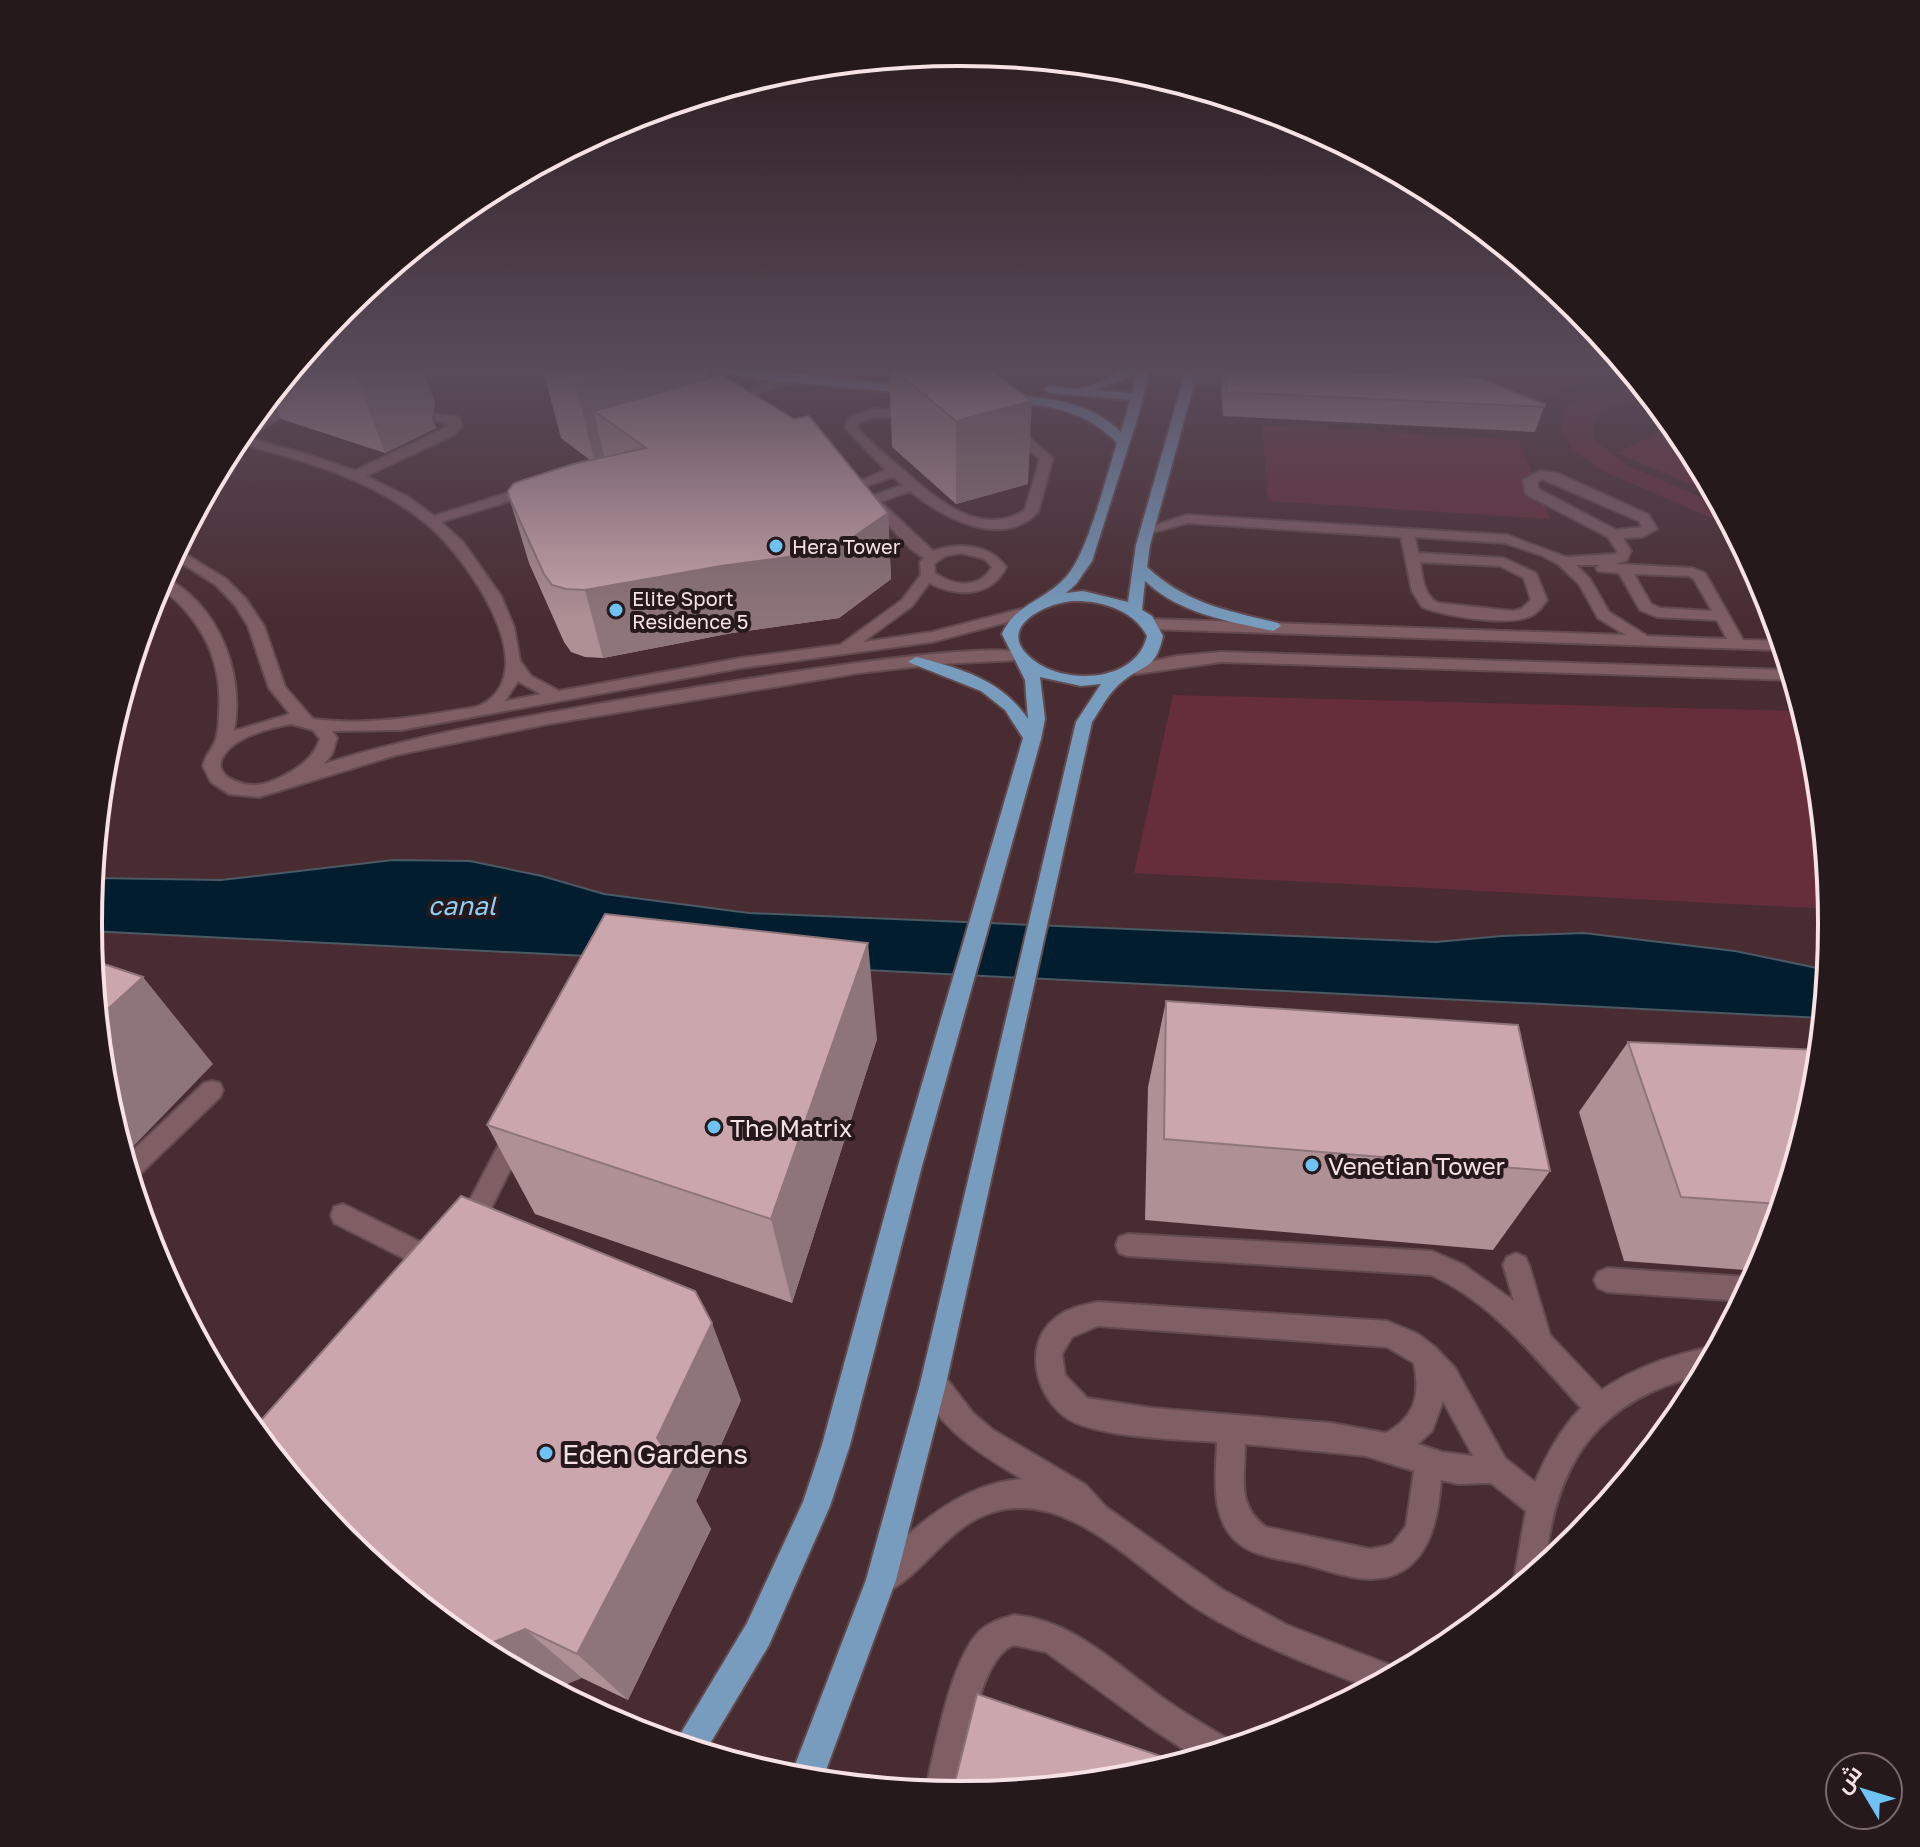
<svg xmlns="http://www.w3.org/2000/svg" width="1920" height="1847" viewBox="0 0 1920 1847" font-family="'Golos Text',Cairo,sans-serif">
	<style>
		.green { fill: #662d3a }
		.water { fill: #021e2e; stroke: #4b5965; stroke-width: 2 }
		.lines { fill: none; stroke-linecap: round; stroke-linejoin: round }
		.minor-casing { stroke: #624a4e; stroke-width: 4 }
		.major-casing { stroke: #624a4e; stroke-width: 4 }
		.minor { fill: #7f5e64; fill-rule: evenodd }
		.major { fill: #779cbe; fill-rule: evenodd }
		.wall { fill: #af9095 }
		.shaded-wall { fill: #8e7579 }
		.building { fill: #cba7ad; stroke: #8e7579; stroke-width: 2 }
		.poi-dot { fill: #6fc2f4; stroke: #26191b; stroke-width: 3 }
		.labels { text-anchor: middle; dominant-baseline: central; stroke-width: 8; stroke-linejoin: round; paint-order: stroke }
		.far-poi-label { font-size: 20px; fill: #f6e2e5; stroke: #26191b; text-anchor: start }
		.poi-label { font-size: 24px; fill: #f6e2e5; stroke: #26191b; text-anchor: start }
		.water-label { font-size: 26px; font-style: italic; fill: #8ecff7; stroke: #26191b }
		.near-poi-label { font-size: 28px; fill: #f6e2e5; stroke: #26191b; text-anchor: start }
		.rim { fill: none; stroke: #f6e2e5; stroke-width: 4 }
	</style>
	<rect width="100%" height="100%" fill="#492c31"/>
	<path class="green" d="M1465 366H1612L1513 413 1433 380Z
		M1641 386 1650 398 1611 405 1593 418 1594 439 1628 466 1720 505 1732 527 1605 472 1572 449 1561 429 1566 406 1597 392Z
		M1672 424 1685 440 1714 494 1617 453Z
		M1262 425 1519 440 1550 519 1268 501Z
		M1173 695 1802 711 1815 754 1830 909 1134 873Z"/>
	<path class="water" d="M393 860 470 861 542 876 604 894 749 913 1436 942 1502 936 1584 933 1735 951 1827 970 1822 1018 89 931 93 878 221 880Z"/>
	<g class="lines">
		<defs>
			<path id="minor" d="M1409 366H1426L1376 383 1366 381Z
				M799 376 803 378V382C785 386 769 386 754 397L755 412 745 409 742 396C757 380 778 379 799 376Z
				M1188 376 1248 377 1254 381 1248 385 1184 382V378Z
				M297 398 307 401 248 438 309 455 355 471 450 425 435 420V414L459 417 462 426 454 435 366 476 408 497 434 516 530 486H540V492L441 522 463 542 501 596 514 627 520 661 531 676 559 691 741 658 840 645 902 600 921 575 920 562 924 558 910 548 864 499 903 485 893 477 857 489 850 485 886 470 847 430 845 427 850 417 873 409 921 411V417L917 418 874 417 859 422 857 427C870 443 887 456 902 469 932 495 978 540 1025 510L1040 459 1005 430V424H1013L1053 458 1038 512C1001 550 942 517 910 491L881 502 933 551C959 542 989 544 1006 567 991 598 957 597 929 583L912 606 863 642 932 632 1021 609 1029 614 1026 617 932 642 741 668 401 730 332 731 337 738 332 754 324 764C364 751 406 741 447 732 513 718 998 629 1026 655L1018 660 938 664 859 673 548 724 396 755 259 797 229 794 211 782 203 766C205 756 210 752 214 744 218 736 219 722 219 713 223 659 201 617 157 585L162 576C218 602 245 673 234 731L290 714 269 688 248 626 235 605 216 585 172 557 177 549 226 579 246 599 264 626 285 687 313 719C360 725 405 719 451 711 460 709 473 709 481 705 548 669 463 554 428 525 374 479 301 459 234 442L242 431ZM961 553 985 559 992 567C980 590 953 586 935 573L934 564 945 556ZM518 681 519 682 541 694 505 701ZM291 724 313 730 320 739C314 756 303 765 287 774 278 779 267 784 257 785 242 786 210 776 224 755 236 736 270 728 291 724Z
				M1540 471 1557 473 1649 515 1657 529 1642 537 1623 538 1631 551 1627 560 1616 564 1692 568 1705 573 1743 640 1781 641 1783 650 1150 629 1142 624 1150 619 1626 635 1598 618 1579 584 1558 564 1541 555 1505 543 1415 537 1418 553 1503 558 1536 573 1547 600C1542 607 1537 614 1528 617 1506 626 1444 616 1422 607L1412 591 1401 537 1187 523 1148 534 1141 530 1187 515 1507 535 1566 557 1616 554 1617 551 1608 537 1526 494 1523 480ZM1542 479 1639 521 1642 527 1616 530 1538 489 1537 482ZM1420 562 1500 566 1524 578 1531 600 1521 609 1513 611 1438 603C1424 596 1422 576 1420 562ZM1576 565H1599L1596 568 1598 571 1619 573 1640 610 1657 617 1717 620 1727 639 1647 636 1609 612 1590 579ZM1634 574 1689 576 1694 579 1712 611 1660 608 1651 604Z
				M1221 652 1789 670 1792 680 1221 662 1136 674 1128 669 1130 666 1177 656Z
				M212 1081 220 1083 223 1090 220 1097 137 1177 131 1180 125 1158 204 1083Z
				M516 1124 524 1127 528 1134 478 1235 469 1238 460 1235 457 1227 460 1219 508 1127Z
				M343 1204 443 1253 447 1261 443 1269 434 1273 425 1269 334 1223 331 1215 334 1207Z
				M1128 1234 1432 1251 1464 1265 1514 1301 1503 1265 1507 1257 1516 1253 1525 1257 1529 1265 1550 1335 1602 1390C1635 1367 1670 1356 1710 1347L1716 1349 1702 1375C1598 1399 1556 1462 1545 1565L1518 1588 1514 1579 1526 1511 1491 1483 1458 1484 1441 1480C1438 1525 1426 1578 1371 1579 1348 1579 1321 1568 1299 1563 1274 1558 1243 1555 1228 1532 1211 1506 1216 1471 1217 1442 1177 1439 1112 1438 1076 1423 1039 1407 1020 1349 1053 1320 1065 1309 1082 1305 1098 1302L1387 1321 1418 1334 1435 1347 1455 1368 1505 1458 1535 1482C1547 1454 1560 1430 1581 1408 1536 1359 1493 1303 1431 1275L1128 1256 1119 1253 1116 1245 1119 1237ZM1098 1326 1387 1347 1414 1363C1420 1395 1416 1416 1386 1433L1331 1423 1152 1408 1087 1398 1065 1375 1062 1354 1072 1337ZM1443 1401 1473 1456 1442 1452 1418 1444 1432 1431ZM1245 1444 1366 1456 1414 1471 1406 1526 1393 1543 1386 1546 1370 1549 1266 1527C1236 1505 1245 1478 1245 1444Z
				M1607 1268 1748 1277 1753 1279 1742 1301 1607 1292 1598 1288 1594 1280 1598 1272Z
				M933 1371 943 1374 973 1413 993 1430 1086 1485 1106 1507 1223 1590 1287 1625 1398 1668 1400 1672 1370 1688C1312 1666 1257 1645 1204 1613 1142 1576 1072 1488 993 1512 946 1526 922 1578 882 1594L871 1590 867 1579 871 1568C916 1527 959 1484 1022 1479 982 1455 939 1430 920 1384L923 1374Z
				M1014 1615C1073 1619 1120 1668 1167 1701 1187 1715 1209 1728 1230 1740L1232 1747 1197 1758 1148 1726 1046 1652 1014 1645C978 1657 966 1760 957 1795L925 1792C935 1749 949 1668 976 1635 986 1623 1000 1619 1014 1615Z"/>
			<path id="major" d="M694 366H721L915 386 921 390 915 394 758 379Z
				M1128 366H1150L1140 410 1092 561 1076 584 1066 593 1083 591 1128 602 1136 545 1187 366H1199L1150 545 1147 567C1186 604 1229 611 1278 623L1281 626 1273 631C1228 621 1180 614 1145 581L1142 610 1152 616 1163 636C1155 671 1145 663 1123 681 1109 692 1102 707 1092 722L946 1384 896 1580 822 1781 790 1778 866 1580 920 1384 1076 722 1101 684 1081 686 1040 677 1045 719 1041 739 922 1166 850 1445 830 1506 769 1645 705 1752 675 1743 747 1623 803 1502 822 1445 898 1166 1023 738 1005 710 981 691 908 662 916 657C960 668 1002 680 1028 719L1025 680 1002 634C1016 603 1045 601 1066 577 1088 553 1106 477 1117 443 1084 409 1048 405 1003 402L997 398 1003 394C1045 398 1089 400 1121 432L1130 400 1050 393 1044 389C1056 381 1069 392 1082 388 1095 385 1115 375 1128 366ZM1137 370 1132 393 1096 390 1123 380ZM1072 601C1101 600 1134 610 1147 636 1137 680 1073 685 1039 664 991 633 1037 605 1072 601Z"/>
		</defs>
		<use href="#minor" class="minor-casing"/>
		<use href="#major" class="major-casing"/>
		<use href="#minor" class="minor"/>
		<use href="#major" class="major"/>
	</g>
	<path class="wall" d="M296 366H422L435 404 432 418 436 428 385 453 281 419 271 396Z
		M542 366H706L708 379 888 513 891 579 839 618 732 633 603 658 585 657 571 652 564 642 529 563 509 497 590 460 561 438Z
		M889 366H891L1028 484 956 504 892 447Z
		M1224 366 1545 404 1535 432 1223 416 1221 390Z
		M1166 1001 1550 1171 1493 1250 1145 1220 1148 1087Z
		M877 1039 792 1303 535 1214 487 1125Z
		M1628 1042 1815 1094 1765 1257 1758 1271 1624 1261 1579 1112Z
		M741 1400 696 1501 711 1529 628 1700 582 1678 475 1648Z"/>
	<path class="shaded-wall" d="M370 366H422L435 404 432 418 436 428 385 453 355 372Z
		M635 366H706L715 427 594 411 605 460 595 464 575 382Z
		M1032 401 1028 484 956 504V421Z
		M888 513 891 579 839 618 732 633 603 658 585 590Z
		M868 943 877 1039 792 1303 771 1219Z
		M143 977 213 1064 124 1156 105 1093 98 1018Z
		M712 1323 741 1400 696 1501 711 1529 628 1700 577 1654 657 1438Z
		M525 1629 582 1678 553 1690 477 1649Z"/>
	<path class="building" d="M334 366H370L355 372Z
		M551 366H635L575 382Z
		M889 366H984L1032 401 956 421Z
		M1224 366 1478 378 1545 404 1544 407 1227 392Z
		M722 375 794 419 809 416 888 513 833 551 721 566 585 590 566 589 552 585 544 574 509 497 508 491 514 483 573 464 646 448 594 411Z
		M605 914 868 943 771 1219 487 1125Z
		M92 960 143 977 98 1018Z
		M1166 1001 1518 1025 1550 1171 1164 1139Z
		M1628 1042 1819 1050 1815 1094 1781 1204 1681 1197Z
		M461 1196 695 1291 712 1323 657 1438 676 1465 577 1654 525 1629 477 1649 475 1648 343 1539 253 1429Z
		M977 1694 1181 1763 1130 1778 960 1795 952 1794Z"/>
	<linearGradient id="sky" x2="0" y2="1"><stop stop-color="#28181b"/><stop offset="0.59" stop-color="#594b5a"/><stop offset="1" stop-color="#594b5a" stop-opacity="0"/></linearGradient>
	<rect width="1920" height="624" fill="url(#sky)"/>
	<g class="poi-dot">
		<circle cx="776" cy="546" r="8"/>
		<circle cx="616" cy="610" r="8"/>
		<circle cx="714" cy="1127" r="8"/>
		<circle cx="1312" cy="1165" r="8"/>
		<circle cx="546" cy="1453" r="8"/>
	</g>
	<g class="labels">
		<g class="far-poi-label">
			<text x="792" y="546">Hera Tower</text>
			<text x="632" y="598">Elite Sport<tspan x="632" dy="23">Residence 5</tspan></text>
		</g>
		<g class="poi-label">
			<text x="730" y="1127">The Matrix</text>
			<text x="1328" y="1165">Venetian Tower</text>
		</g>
		<g class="water-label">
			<text x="462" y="905">canal</text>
		</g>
		<g class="near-poi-label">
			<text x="562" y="1453">Eden Gardens</text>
		</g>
	</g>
	<path d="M0 0H1920V1847H0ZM959 66H961A857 857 0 0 1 1818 923V924A857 857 0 0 1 961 1781H959A857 857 0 0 1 102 924V923A857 857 0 0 1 959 66Z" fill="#26191b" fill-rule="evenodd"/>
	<path class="rim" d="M959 66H961A857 857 0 0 1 1818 923V924A857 857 0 0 1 961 1781H959A857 857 0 0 1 102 924V923A857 857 0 0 1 959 66Z"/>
	<g transform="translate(1864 1791) rotate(308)"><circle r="38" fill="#26191b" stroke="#79696c" stroke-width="2"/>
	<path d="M0-6L14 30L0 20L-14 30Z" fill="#6fc2f4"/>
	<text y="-12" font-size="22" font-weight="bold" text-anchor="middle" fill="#f6e2e5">ش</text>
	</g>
</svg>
